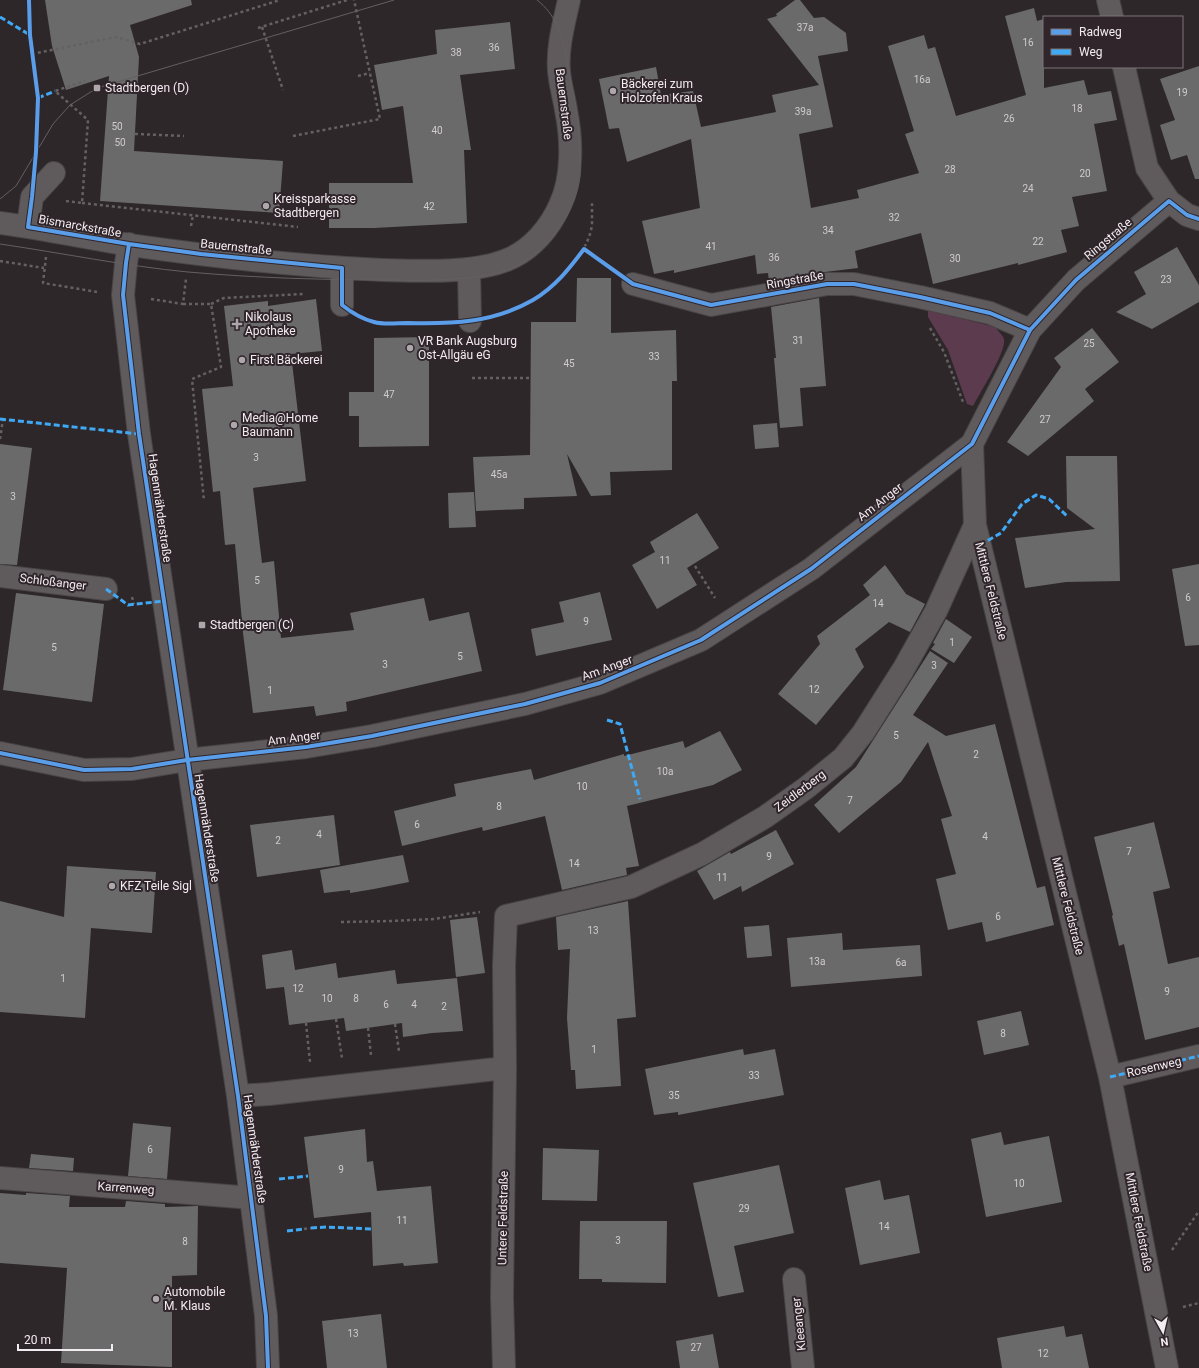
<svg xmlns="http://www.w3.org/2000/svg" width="1199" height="1368" viewBox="0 0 1199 1368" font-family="Roboto,sans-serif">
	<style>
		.green { fill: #5b3b4d }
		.building { fill: #6a6a6b }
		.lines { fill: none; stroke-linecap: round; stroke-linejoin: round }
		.minor-casing { stroke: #494547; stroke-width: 24 }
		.path { stroke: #656163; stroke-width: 2.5; stroke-dasharray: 3 3; stroke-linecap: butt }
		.minor { stroke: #5f5b5d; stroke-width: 22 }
		.tram { stroke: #645f61; stroke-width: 1 }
		.quiet { stroke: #3fa9f5; stroke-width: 3; stroke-dasharray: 6 3; stroke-linecap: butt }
		.cycleway-casing { stroke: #2f252a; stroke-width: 6 }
		.cycleway { stroke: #5a9eea; stroke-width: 4 }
		.poi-dot { fill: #ada6aa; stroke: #2f252a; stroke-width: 1.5 }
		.labels { text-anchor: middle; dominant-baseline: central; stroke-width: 4; stroke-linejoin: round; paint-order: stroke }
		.number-label { font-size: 10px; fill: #d0cbce }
		.poi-label { font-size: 12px; fill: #f2ebef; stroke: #2f252a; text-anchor: start }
		.street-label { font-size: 12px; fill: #f2ebef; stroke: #2f252a }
	</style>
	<rect width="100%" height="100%" fill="#2d272a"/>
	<path class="green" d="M928 310 995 327C998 331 1002 334 1004 339 1007 351 979 394 973 406L967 404 948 350 928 317Z"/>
	<path class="building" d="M45 0H191L192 5 130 25 139 57 134 151 283 161 279 213 100 201 109 76 66 90 52 46Z
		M795 0H800L814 18 824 17 846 33 848 51 818 56 833 127 799 134 811 208 859 198 857 190 919 173 905 134 914 131 888 46 924 35 928 49 935 47 956 116 1026 95 1005 16 1034 8 1037 21 1044 19V88L1084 80 1088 95 1111 91 1117 120 1094 124 1107 191 1072 197 1079 226 1061 230 1067 252 1018 265V263L933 284 921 233 855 251 858 268 825 272 769 282 768 273 757 274 755 255 674 273V270L654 274 642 221 700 208 691 139 627 162 619 128 609 129 599 79 656 67 661 95 693 91 701 127 776 112 772 95 819 85 767 19 777 16 776 14Z
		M510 22 515 69 460 75 471 150H464L467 223 374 228H329V183H413L403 106 382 110 374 65 437 54 435 30Z
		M1199 66V179H1195L1187 155 1171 160 1160 125 1175 120 1160 79Z
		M1177 247 1199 285V302L1152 329 1116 312 1146 294 1134 272Z
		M577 278H611V333L676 330 677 381H672V470L610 472 611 495 591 496 567 454 577 496 524 498V509L476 511 473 457 530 455 531 322H576Z
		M819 298 826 386 800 388 803 426 780 428 774 358H776L771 307Z
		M316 299 322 351 291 354 306 481 253 488 262 563 274 561 281 638 354 630 350 613 424 598 429 621 469 612 482 671 346 702 347 711 316 716 314 706 253 713 243 633 235 544 225 545 220 491 213 492 202 389 233 386 224 306 268 301V306Z
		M1092 328 1119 362 1085 389 1094 401 1028 456 1007 442 1061 367 1054 358Z
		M429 337V446L359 447V416H349V392H374V338Z
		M777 423 779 447 755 449 753 425Z
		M0 444 32 448 17 565 0 564Z
		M1066 456H1117L1120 581 1066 582 1025 588 1015 538 1095 529 1067 508Z
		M474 492 476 527 449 528 448 493Z
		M697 513 719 548 687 568 697 585 657 609 632 565 655 552 650 542Z
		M1199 564V645L1185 646 1172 569Z
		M885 565 906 594 925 604 910 632 889 622 855 649 864 667 816 725 778 694 820 644 817 636 870 595 863 585Z
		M600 592 612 640 536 656 531 629 564 622 559 602Z
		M16 593 104 604 92 702 3 690Z
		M946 619 972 637 954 663 931 649 935 644 933 643Z
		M930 651 948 663 913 715 946 736 995 724 1037 888 1045 886 1054 925 986 942 982 922 948 930 936 879 956 874 941 819 952 816 928 742 901 782 839 833 814 805 856 767Z
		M720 731 742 770 713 785 627 806 639 866 626 868 627 875 562 890 545 816 483 831 482 827 402 846 394 811 456 796 454 784 531 769 534 780 624 754V756L683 741 685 748Z
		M334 815 340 865 257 877 250 825Z
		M1154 822 1170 888 1153 892 1168 964 1199 957V1027L1145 1040 1124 944 1119 946 1112 916 1113 915 1094 837Z
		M776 830 794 864 742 892 741 886 714 900 697 871 730 852 731 854Z
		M403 855 409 882 374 889 350 893V890L324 893 320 870Z
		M67 866 156 872 152 933 91 928 85 1018 0 1012V901L64 917Z
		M628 901 636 1017 617 1019 621 1086 576 1089 575 1070H571L567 1018 570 949 558 950 556 917Z
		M477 917 485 973 456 977 450 920Z
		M769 925 772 956 747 958 744 927Z
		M842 933 843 950 920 945 922 976 791 987 787 938Z
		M292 950 295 970 336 963 338 978 395 970 397 984 457 978 463 1031 432 1033 403 1037 402 1023 346 1031 344 1018 289 1025 284 987 266 989 262 955Z
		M1021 1011 1029 1045 984 1055 977 1021Z
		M743 1049 744 1055 775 1049 784 1095 678 1115V1112L654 1115 645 1069Z
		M133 1123 171 1127 167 1179 128 1176Z
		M365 1129 367 1162 373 1161 377 1191 431 1186 438 1263 404 1266 403 1263 373 1266 371 1212 314 1218 304 1137Z
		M1001 1132 1004 1145 1049 1136 1062 1202 986 1217 971 1139Z
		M543 1148 599 1150 597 1201 542 1200Z
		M31 1154 74 1158 73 1171 29 1168Z
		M779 1165 794 1233 734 1246 744 1292 718 1297 693 1183Z
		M880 1180 884 1200 909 1195 920 1253 860 1265 845 1188Z
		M0 1193 26 1195V1193L70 1196 69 1207H125L126 1201 165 1204V1207L198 1206 197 1275 172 1276V1367L61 1363 67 1268 0 1263Z
		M580 1221H667L666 1283 602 1282V1279H579Z
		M381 1314 387 1368H327L322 1321Z
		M1064 1326 1066 1337 1082 1334 1089 1368H1002L997 1338Z
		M713 1334 719 1368H680L676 1341Z"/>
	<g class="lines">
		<defs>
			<path id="minor" d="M1108 0 1112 17
				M1124 67 1147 168 1169 201 1187 215 1199 219
				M0 223C44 229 87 238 130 245 214 257 298 266 382 270 419 271 475 274 509 259 532 249 550 228 560 205 573 178 572 139 566 110 564 97 560 84 559 71 557 47 564 23 569 0
				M28 227 32 197 54 173
				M129 244 126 263 123 295 139 434 238 1096 266 1316 268 1368
				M469 269 470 321
				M633 284 711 305 827 284H854L920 297 990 313 1030 330
				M342 305V268
				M972 444 975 525 1110 1077 1167 1368
				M0 576 106 589
				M0 753 84 770 132 769 187 760 306 747 372 736 525 704 600 683 701 640 811 569 972 444 1030 330 1076 280 1169 201
				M505 1068 504 966 506 916 631 887 702 854 765 817 806 788 843 758 863 733 903 670 936 611 975 525
				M1110 1077 1199 1056
				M238 1096 269 1094 505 1068 502 1297 504 1368
				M0 1178 252 1198
				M794 1279 803 1368"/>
		</defs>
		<use href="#minor" class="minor-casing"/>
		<path class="path" d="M262 27 283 90
			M258 28 347 0
			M32 54 116 37 140 44 280 0
			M358 76 370 73
			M135 134 184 136
			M293 136 380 119 354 0
			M66 201 82 203 88 120 55 91 85 81
			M82 203 298 227
			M191 226 193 215
			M584 249 611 268
			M46 257 43 283 97 292
			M0 261 44 268
			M151 299 183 304 186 279
			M183 304H211L221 367 192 379 204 501
			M211 304 224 298 303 294
			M497 316C530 303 554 290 575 261 583 251 590 239 592 225 592 218 592 210 592 203
			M365 319 376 323H443
			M930 328 944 352 963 402
			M472 378H530
			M0 439 3 419
			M695 566 715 598
			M132 597 134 604
			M341 922 391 921 434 919 480 912
			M336 1019 342 1058
			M306 1023 310 1062
			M395 1024 399 1051
			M368 1028 371 1055
			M304 1229 311 1228
			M1172 1250 1199 1211
			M1183 1307 1199 1303"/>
		<use href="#minor" class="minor"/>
		<path class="tram" d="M0 199 16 186 53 124 70 105 97 88 394 0
			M0 244C62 253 125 266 188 272 256 278 325 280 394 280 428 281 495 281 523 263 552 245 576 210 580 176 581 165 579 153 579 143 579 119 574 96 569 73 566 58 564 40 557 25 552 15 546 7 537 0"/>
		<path class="quiet" d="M0 17 30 35
			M38 98 55 91
			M0 419 139 434
			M980 545 1001 533 1022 504 1036 495 1049 499 1067 516
			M106 589 128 605 164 601
			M607 720 620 724 640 799
			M1110 1077 1199 1056
			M279 1179 308 1176
			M311 1228 326 1227 372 1229
			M287 1231 304 1229"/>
		<defs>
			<path id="cycleway" d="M29 0 30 35 38 98 36 152 32 197 28 227 129 244 201 254 342 268V305C352 313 362 319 374 322 384 325 397 323 408 323 452 324 493 323 533 300 555 287 569 269 584 249L633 284 711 305 827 284H854L920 297 990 313 1030 330
				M129 244 126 263 123 295 139 434 238 1096 266 1316 268 1368
				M0 753 84 770 132 769 187 760 306 747 372 736 525 704 600 683 701 640 811 569 972 444 1030 330 1076 280 1169 201 1187 215 1199 219"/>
		</defs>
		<use href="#cycleway" class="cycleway-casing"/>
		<use href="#cycleway" class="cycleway"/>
	</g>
	<g class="poi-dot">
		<rect x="93" y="84" width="8" height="8" rx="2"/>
		<circle cx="613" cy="91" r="4"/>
		<circle cx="266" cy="206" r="4"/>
		<path d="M235 318h4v4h4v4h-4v4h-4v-4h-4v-4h4z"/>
		<circle cx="410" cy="348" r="4"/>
		<circle cx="242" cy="360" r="4"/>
		<circle cx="234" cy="425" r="4"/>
		<rect x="198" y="621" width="8" height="8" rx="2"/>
		<circle cx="112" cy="886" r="4"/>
		<circle cx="156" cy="1299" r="4"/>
	</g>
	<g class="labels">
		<g class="number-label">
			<text x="805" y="27">37a</text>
			<text x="1028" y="42">16</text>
			<text x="494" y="47">36</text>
			<text x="456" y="52">38</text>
			<text x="922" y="79">16a</text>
			<text x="1182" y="92">19</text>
			<text x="1077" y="108">18</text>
			<text x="803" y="111">39a</text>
			<text x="1009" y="118">26</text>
			<text x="117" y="126">50</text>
			<text x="437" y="130">40</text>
			<text x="120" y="142">50</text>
			<text x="950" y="169">28</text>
			<text x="1085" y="173">20</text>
			<text x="1028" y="188">24</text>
			<text x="429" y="206">42</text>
			<text x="894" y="217">32</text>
			<text x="828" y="230">34</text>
			<text x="1038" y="241">22</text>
			<text x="711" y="246">41</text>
			<text x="774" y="257">36</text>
			<text x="955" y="258">30</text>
			<text x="1166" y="279">23</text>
			<text x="798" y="340">31</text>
			<text x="1089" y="343">25</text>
			<text x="654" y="356">33</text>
			<text x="569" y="363">45</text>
			<text x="389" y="394">47</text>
			<text x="1045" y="419">27</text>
			<text x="256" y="457">3</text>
			<text x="499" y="474">45a</text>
			<text x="13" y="496">3</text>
			<text x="665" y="560">11</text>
			<text x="257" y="580">5</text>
			<text x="1188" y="597">6</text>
			<text x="878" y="603">14</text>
			<text x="586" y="621">9</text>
			<text x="952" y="642">1</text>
			<text x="54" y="647">5</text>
			<text x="460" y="656">5</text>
			<text x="385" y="664">3</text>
			<text x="934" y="665">3</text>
			<text x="814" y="689">12</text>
			<text x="270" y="690">1</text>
			<text x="896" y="735">5</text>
			<text x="976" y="754">2</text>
			<text x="665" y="771">10a</text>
			<text x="582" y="786">10</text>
			<text x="850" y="800">7</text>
			<text x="499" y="806">8</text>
			<text x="417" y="824">6</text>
			<text x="319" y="834">4</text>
			<text x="985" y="836">4</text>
			<text x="278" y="840">2</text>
			<text x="1129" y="851">7</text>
			<text x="769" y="856">9</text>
			<text x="574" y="863">14</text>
			<text x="722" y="877">11</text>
			<text x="998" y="916">6</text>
			<text x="593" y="930">13</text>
			<text x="817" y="961">13a</text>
			<text x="901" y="962">6a</text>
			<text x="63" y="978">1</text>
			<text x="298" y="988">12</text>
			<text x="1167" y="991">9</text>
			<text x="327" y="998">10</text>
			<text x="356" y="998">8</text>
			<text x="386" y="1004">6</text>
			<text x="414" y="1004">4</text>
			<text x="444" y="1006">2</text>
			<text x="1003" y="1033">8</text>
			<text x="594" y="1049">1</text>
			<text x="754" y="1075">33</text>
			<text x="674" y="1095">35</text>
			<text x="150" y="1149">6</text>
			<text x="341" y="1169">9</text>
			<text x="1019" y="1183">10</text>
			<text x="744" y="1208">29</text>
			<text x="402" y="1220">11</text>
			<text x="884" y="1226">14</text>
			<text x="618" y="1240">3</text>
			<text x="185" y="1241">8</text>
			<text x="353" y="1333">13</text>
			<text x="696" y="1347">27</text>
			<text x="1043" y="1353">12</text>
		</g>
		<g class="poi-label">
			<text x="621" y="84">Bäckerei zum<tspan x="621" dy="14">Holzofen Kraus</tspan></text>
			<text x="105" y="88">Stadtbergen (D)</text>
			<text x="274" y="199">Kreissparkasse<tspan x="274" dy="14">Stadtbergen</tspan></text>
			<text x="245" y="317">Nikolaus<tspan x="245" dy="14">Apotheke</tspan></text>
			<text x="418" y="341">VR Bank Augsburg<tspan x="418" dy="14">Ost-Allgäu eG</tspan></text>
			<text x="250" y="360">First Bäckerei</text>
			<text x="242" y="418">Media@Home<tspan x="242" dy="14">Baumann</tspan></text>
			<text x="210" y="625">Stadtbergen (C)</text>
			<text x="120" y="886">KFZ Teile Sigl</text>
			<text x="164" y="1292">Automobile<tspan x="164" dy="14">M. Klaus</tspan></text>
		</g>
		<g class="street-label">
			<text transform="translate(564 104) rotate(83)">Bauernstraße</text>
			<text transform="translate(80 226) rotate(10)">Bismarckstraße</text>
			<text transform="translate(1108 239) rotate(-40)">Ringstraße</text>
			<text transform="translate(236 247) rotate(6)">Bauernstraße</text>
			<text transform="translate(795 280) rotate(-10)">Ringstraße</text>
			<text transform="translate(880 502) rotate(-38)">Am Anger</text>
			<text transform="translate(160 508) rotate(82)">Hagenmähderstraße</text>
			<text transform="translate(53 582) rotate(7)">Schloßanger</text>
			<text transform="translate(991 591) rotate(76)">Mittlere Feldstraße</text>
			<text transform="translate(607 668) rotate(-20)">Am Anger</text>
			<text transform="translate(294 738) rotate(-7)">Am Anger</text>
			<text transform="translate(800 791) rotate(-37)">Zeidlerberg</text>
			<text transform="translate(207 828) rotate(81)">Hagenmähderstraße</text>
			<text transform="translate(1068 906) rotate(76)">Mittlere Feldstraße</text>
			<text transform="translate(1154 1067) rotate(-13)">Rosenweg</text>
			<text transform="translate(255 1149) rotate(82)">Hagenmähderstraße</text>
			<text transform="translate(126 1188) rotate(4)">Karrenweg</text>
			<text transform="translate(503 1218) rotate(-89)">Untere Feldstraße</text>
			<text transform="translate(1139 1222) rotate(79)">Mittlere Feldstraße</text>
			<text transform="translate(799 1324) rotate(-96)">Kleeanger</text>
		</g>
	</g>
	<rect x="1043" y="16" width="140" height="52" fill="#2f252a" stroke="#7d7479"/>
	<rect x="1051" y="29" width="20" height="6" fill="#5a9eea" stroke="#7d7479"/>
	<text x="1079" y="36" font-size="12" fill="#f2ebef">Radweg</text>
	<rect x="1051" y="49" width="20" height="6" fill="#3fa9f5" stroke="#7d7479"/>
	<text x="1079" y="56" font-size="12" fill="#f2ebef">Weg</text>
	<g transform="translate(1163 1332) rotate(172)" stroke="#2f252a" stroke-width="3" paint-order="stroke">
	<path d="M0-3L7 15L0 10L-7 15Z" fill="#f2ebef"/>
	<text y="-6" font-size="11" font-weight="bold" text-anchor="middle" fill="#f2ebef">N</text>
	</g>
	<path d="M18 1344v6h94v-6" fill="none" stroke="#f2ebef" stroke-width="2"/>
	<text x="24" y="1344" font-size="12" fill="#f2ebef" stroke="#2f252a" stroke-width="3" paint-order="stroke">20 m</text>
</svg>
